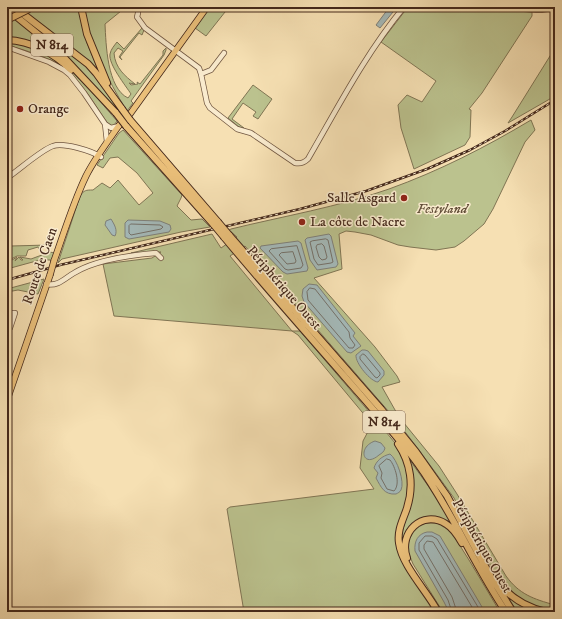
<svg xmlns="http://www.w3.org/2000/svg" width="562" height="619" viewBox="0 0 562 619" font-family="'IM FELL DW Pica',serif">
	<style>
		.green { fill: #bbc28e; stroke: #807554 }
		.water { fill: #a4baba; stroke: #7e807a }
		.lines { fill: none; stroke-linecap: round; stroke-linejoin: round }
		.shore { stroke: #74716a; stroke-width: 1 }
		.minor-casing { stroke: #705641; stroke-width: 6 }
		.major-casing { stroke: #44281b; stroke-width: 7 }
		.highway-casing { stroke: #44281b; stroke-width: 8 }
		.minor { stroke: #f9ebce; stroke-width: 4.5 }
		.major { stroke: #ebc07a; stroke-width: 5.5 }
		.highway { stroke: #ebc07a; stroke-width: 6 }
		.rail-casing { stroke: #44281b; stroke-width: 2.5 }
		.rail { stroke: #f9ebce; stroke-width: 1; stroke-dasharray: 3; stroke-linecap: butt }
		.major-bridge-casing { stroke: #44281b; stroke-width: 7; stroke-linecap: butt }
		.highway-bridge-casing { stroke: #44281b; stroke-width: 8; stroke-linecap: butt }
		.major-bridge { stroke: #ebc07a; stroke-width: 5.5 }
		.highway-bridge { stroke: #ebc07a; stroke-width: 6 }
		.poi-dot { fill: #8f2418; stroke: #f9ebce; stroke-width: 1.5 }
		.labels { text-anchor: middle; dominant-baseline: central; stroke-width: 3; stroke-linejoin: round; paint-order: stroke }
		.shield { fill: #f9ebce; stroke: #7a6251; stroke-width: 1 }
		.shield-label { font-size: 13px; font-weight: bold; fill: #44281b }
		.poi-label { font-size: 14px; fill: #44281b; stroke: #f9ebce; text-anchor: start }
		.park-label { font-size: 14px; font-style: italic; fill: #624e38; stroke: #f9ebce }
		.street-label { font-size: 14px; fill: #44281b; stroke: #f9ebce }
	</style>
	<rect width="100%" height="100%" fill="#f6e0b3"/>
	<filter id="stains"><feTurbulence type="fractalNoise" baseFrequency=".005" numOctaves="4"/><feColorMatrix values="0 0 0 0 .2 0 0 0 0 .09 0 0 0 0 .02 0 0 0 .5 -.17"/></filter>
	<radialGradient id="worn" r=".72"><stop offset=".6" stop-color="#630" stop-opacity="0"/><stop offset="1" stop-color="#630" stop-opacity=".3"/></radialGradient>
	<path class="green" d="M35 7H78L87 43 99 72H98L87 61 26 13Z
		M83 7H89L90 8 91 7H126L105 24C106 44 107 88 128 98L131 94C126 86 108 64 110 54 111 49 114 46 117 42L124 49 142 28 144 30 142 35 139 33 120 57 122 60 119 57 123 51 118 48 114 53C115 68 125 76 135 84L129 83 131 85 138 84 137 82 140 84 163 55V51L166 48V50L164 55 131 101 133 103 127 111C107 79 90 44 83 7Z
		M210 7H229L206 36 195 28Z
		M408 7 485 8 532 12V16L482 93 469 109 471 110 470 137 465 145 414 169 401 128 398 105 407 95 422 102 436 81 381 42Z
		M22 16 87 65 123 116 122 118 59 48 20 17Z
		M15 19 53 50 51 52 7 38V23Z
		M7 42C17 43 27 45 37 49 70 62 94 95 117 121L114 125 111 127 109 125C95 106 83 83 65 68 53 59 22 49 7 45Z
		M555 48V96L508 123 512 117Z
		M253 85 272 99 258 119 253 116 256 112 243 103 232 119 244 128 239 127 228 118Z
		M531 120 535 130 525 142 493 209 484 224 464 241 455 247 436 250 410 247 398 245 371 235 355 232 346 231 339 234 342 269 314 278 375 347 397 376 400 382 382 387 399 417 439 466 457 494 506 576C519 594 533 599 555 605V611L535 606 523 600 506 587 494 572 454 498 419 450 396 420 245 246 230 256 292 331H300L377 421 395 443 406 462 409 494 396 542 436 612H244L227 509 230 507 374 489 360 468 363 441 372 424 298 335 292 331 114 316 103 264 152 258 161 252 131 253 212 234 221 248 237 237 229 230 231 229C284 216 338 207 389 189 439 171 486 147 531 120Z
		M123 130 182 195 181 198 177 206 191 220 202 219 210 227 181 232 62 259 58 263 80 196C84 190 86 190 93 190L102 183 110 188 118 180 139 205 153 193 137 173 118 157 110 158 103 168 97 165 119 133Z
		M48 245 39 249 38 247 28 250 26 256H17L7 261V249L11 246Z
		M50 252 54 253 52 260H40L7 269V263L17 257 15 261 19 257 21 260H23L20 257 31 259Z
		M44 279 38 294 18 290 7 292V289Z
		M408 459H409L436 497 454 528 449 524 422 520 404 543 401 549 400 541 408 510Z
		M426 523H436L443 525 452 533 469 560 500 612H443L413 564 407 549 410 536 418 525Z
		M505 593 543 612H517Z"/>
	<path class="water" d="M388 9 393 12 380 28 376 25Z
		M111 219C114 224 118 230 115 236L112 235 105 225 106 221Z
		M128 220 160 221 170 225 171 229 169 232 129 239 125 237V223Z
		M329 234 331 236 338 264 336 267 317 270 310 260 305 240 307 238Z
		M298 241 301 243 308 268 307 271 287 274 283 272 260 248 261 246Z
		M309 284 317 285 355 333 353 336 361 346 351 353 347 352 304 302 302 296 303 289Z
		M362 350H365L368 351 384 371V375L378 382C371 382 355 363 356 355Z
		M375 441 381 443 385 448C384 452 382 453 379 455 363 469 357 447 375 441Z
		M390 454C397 459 405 482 401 490 400 492 398 493 396 494 384 495 381 487 376 478L378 473 374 468C376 461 382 456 390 454Z
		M427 532H432L440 536 485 612H449L444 602 415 551C414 541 418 534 427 532Z"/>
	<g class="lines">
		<path class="shore" d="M131 224 160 225 163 227 161 229 131 235 129 233V226Z
			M326 239 328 240 333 262 331 263 318 265 314 259 310 242 312 241Z
			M322 244 324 246 327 257 326 259 322 260 319 257 316 247 317 245Z
			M297 246 303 265 301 268 288 270 285 269 269 251 271 249Z
			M293 252 296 261 295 263 287 264 279 255 281 253Z
			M310 288 315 289 349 332 350 338 355 345 353 348H349L308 300 307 292Z
			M363 354 365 355 380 373V375L377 378 375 377 360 359V357Z
			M387 459 390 460C395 466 401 484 394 491L387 489 381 478 382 473 379 466Z
			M452 612 448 600 419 550V543L425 536H432L437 539 481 612
			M457 612 452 597 424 549V545L427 541 433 542 475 612"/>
		<defs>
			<path id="minor" d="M493 7 540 10 555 8
				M138 13 137 17 145 28 199 68 201 74 207 103 210 108 237 129 251 133 295 163C300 164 304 163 308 159 338 107 366 53 404 7
				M7 47 49 62 64 70 70 75 84 93 105 124 107 142
				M201 74 211 70 224 53
				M105 124 111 128 119 126
				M7 178C19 170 41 150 53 146 63 142 92 151 101 157
				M46 284C58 287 65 278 74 273 95 260 132 255 156 253L161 258
				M7 313H15L10 328 7 327"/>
			<path id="major" d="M130 114 207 7
				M54 261C64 233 73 203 86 176 95 158 108 141 120 124
				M7 400 50 275"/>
			<path id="highway" d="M14 7 88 64 96 73 122 109
				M81 7 87 34 107 83
				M7 9 55 48 116 113
				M7 40C31 41 54 53 71 70
				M130 120 218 222
				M126 126 214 225
				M229 235 381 409 416 452 447 496 491 577 513 612
				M224 237C263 284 304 330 344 376 369 405 395 433 418 464 452 511 474 565 506 612
				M398 444C411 463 414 486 407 508 403 520 397 530 399 543 402 566 427 591 438 612
				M407 558C398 533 422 509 446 524 453 528 458 536 462 543
				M497 580C509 598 526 607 546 612"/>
		</defs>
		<use href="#minor" class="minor-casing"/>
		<use href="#major" class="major-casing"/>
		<use href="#highway" class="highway-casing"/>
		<use href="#minor" class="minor"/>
		<use href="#major" class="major"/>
		<use href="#highway" class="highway"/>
		<defs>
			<path id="rail" d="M7 280 60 265 300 209 366 191 427 169 470 150 505 131 555 100"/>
		</defs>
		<use href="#rail" class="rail-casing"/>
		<use href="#rail" class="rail"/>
		<defs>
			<path id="major-bridge" d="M50 275 54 261"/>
			<path id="highway-bridge" d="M7 20 29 9
				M122 109 130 120
				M116 113 126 126
				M218 222 229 235
				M214 225 224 237"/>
		</defs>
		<use href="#major-bridge" class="major-bridge-casing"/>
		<use href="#highway-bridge" class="highway-bridge-casing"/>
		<use href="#major-bridge" class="major-bridge"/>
		<use href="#highway-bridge" class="highway-bridge"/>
	</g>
	<g class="poi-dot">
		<circle cx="20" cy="109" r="4"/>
		<circle cx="404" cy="198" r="4"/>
		<circle cx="302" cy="222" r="4"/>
	</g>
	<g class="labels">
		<g class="shield">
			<rect x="31" y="34" width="42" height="22" rx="3"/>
			<rect x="363" y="411" width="42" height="22" rx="3"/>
		</g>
		<g class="shield-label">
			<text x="52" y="45">N 814</text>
			<text x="384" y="422">N 814</text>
		</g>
		<g class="poi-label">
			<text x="28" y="109">Orange</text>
			<text x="396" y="198" text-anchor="end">Salle Asgard</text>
			<text x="310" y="222">La côte de Nacre</text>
		</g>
		<g class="park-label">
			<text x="442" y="209">Festyland</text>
		</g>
		<g class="street-label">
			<text transform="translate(40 266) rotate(-71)">Route de Caen</text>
			<text transform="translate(284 288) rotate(49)">Périphérique Ouest</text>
			<text transform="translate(482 546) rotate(60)">Périphérique Ouest</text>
		</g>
	</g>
	<rect width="562" height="619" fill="none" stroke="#f6e0b3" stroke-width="24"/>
	<rect x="8" y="8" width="546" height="603" fill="none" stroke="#44281b" stroke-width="2"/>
	<rect x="12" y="12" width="538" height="595" fill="none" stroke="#44281b"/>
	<rect width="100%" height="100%" filter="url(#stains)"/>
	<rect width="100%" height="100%" fill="url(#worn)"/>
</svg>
